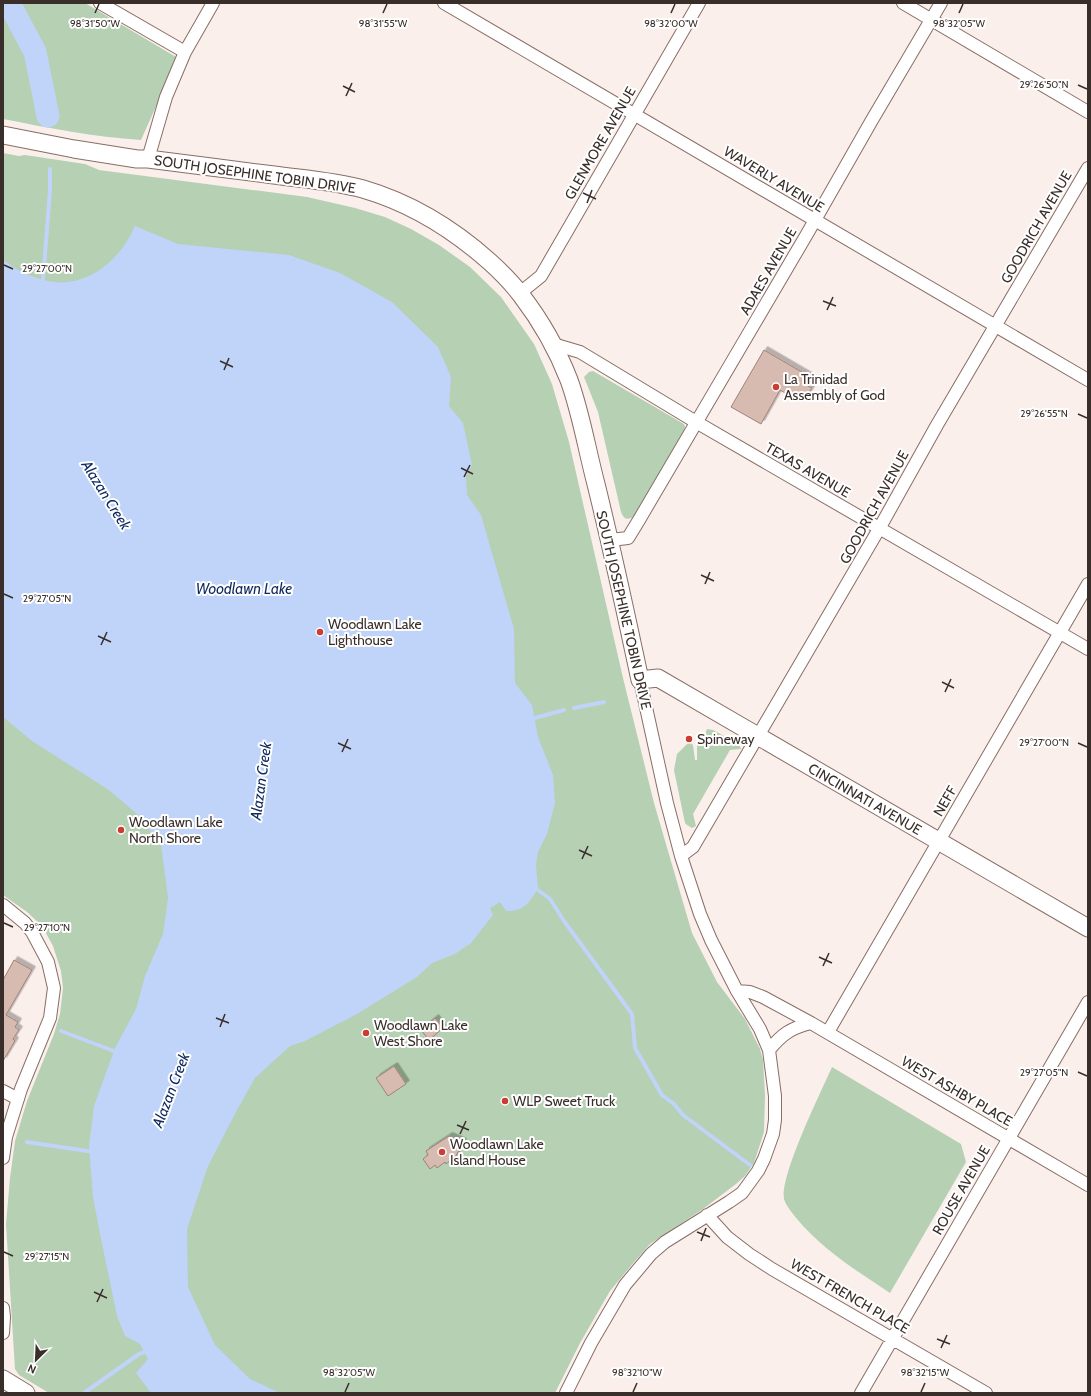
<svg xmlns="http://www.w3.org/2000/svg" width="1091" height="1396" viewBox="0 0 1091 1396" font-family="Cabin,sans-serif">
	<style>
		.green { fill: #b5d0b3 }
		.water { fill: #bfd4f8 }
		.lines { fill: none; stroke-linecap: round; stroke-linejoin: round }
		.stream { stroke: #bfd4f8; stroke-width: 4 }
		.river { stroke: #bfd4f8; stroke-width: 23 }
		.building { fill: #d7bab0; stroke: #9d8379; filter: url(#shadow) }
		.street-casing { stroke: #886e65; stroke-width: 14 }
		.secondary-casing { stroke: #886e65; stroke-width: 19 }
		.street { stroke: #fff; stroke-width: 12 }
		.secondary { stroke: #fff; stroke-width: 17 }
		.ticks { fill: none; stroke: #392e2a; stroke-width: 1.5 }
		.poi-dot { fill: #ca3d33; stroke: #fff; stroke-width: 1.5 }
		.labels { text-anchor: middle; dominant-baseline: central; stroke-width: 4; stroke-linejoin: round; paint-order: stroke }
		.street-label { font-size: 14px; fill: #392e2a; stroke: #fff }
		.poi-label { font-size: 14px; fill: #392e2a; stroke: #fff; text-anchor: start }
		.water-label { font-size: 15px; font-style: italic; fill: #112b60; stroke: #fff }
		.ticks-label { font-size: 10px; text-anchor: middle; fill: #392e2a; stroke: #fff; stroke-width: 4; stroke-linejoin: round; paint-order: stroke }
	</style>
	<defs>
		<filter id="shadow"><feDropShadow dx="3.5" dy="-3.5" stdDeviation="0" flood-color="#0004"/></filter>
	</defs>
	<rect width="100%" height="100%" fill="#fbefeb"/>
	<path class="green" d="M3 3H85L176 57 158 102 141 140C94 137 49 128 3 119Z
		M3 153 19 156 25 155 85 164 99 170 307 197 355 208 385 217 411 229 439 245 470 267 501 297 534 344 552 384 569 442 623 678 654 803 692 933 717 982 745 1019 760 1049 763 1060 765 1095 764 1132 754 1163 745 1176 736 1184 703 1209 650 1244 635 1261 610 1291 580 1343 555 1393H49L19 1375 15 1369 6 1224 10 1178 15 1141 27 1101 54 1034 60 1014 63 988 61 971 53 946 42 926 27 912 3 895Z
		M593 371 684 424 685 427 683 434 635 515C629 521 624 520 621 512L598 412 584 377 589 372Z
		M707 729 713 730 739 744 741 749 730 750 693 814 696 826 692 828 687 825 685 823 674 770 677 754 689 742 693 745 695 760H697V741L699 740 708 748H710L704 737Z
		M832 1067 961 1144 966 1162 890 1293C857 1271 823 1250 797 1219 793 1214 786 1206 784 1199 780 1175 821 1092 832 1067Z"/>
	<path class="water" d="M135 226 178 244 289 255 340 273 392 302 438 347 451 377 449 406 463 423 472 465 466 476 467 495 481 515 514 629 515 683 532 705 538 737 553 775 555 803 547 834 538 852 536 865 538 888C530 902 524 912 506 911L500 902 490 908 493 915 471 943 455 954 432 963 417 977 357 1014 305 1041 290 1046 255 1078 237 1110 208 1166 187 1229 188 1287 215 1345 250 1379 280 1393H151L136 1373 148 1359 140 1344 125 1336 117 1316 100 1234 93 1197 89 1146 94 1106 115 1048 136 1009 145 976 163 934 168 898 161 844 138 815 109 790 32 741 3 717V260C10 264 18 271 26 274 37 279 56 284 68 282 99 278 123 254 135 226Z"/>
	<g class="lines">
		<path class="stream" d="M43 280 50 191V169
			M574 708 604 702
			M535 718 564 710
			M534 887 550 899 564 921 632 1014 635 1048 662 1095 674 1104 683 1115 750 1165
			M61 1031 119 1053
			M27 1142 94 1152
			M84 1393 139 1354 150 1350"/>
		<path class="river" d="M9 3 35 52 48 116"/>
	</g>
	<path class="building" d="M764 350 812 378 808 386 812 388 807 396 803 394 799 401 780 390 761 424 731 407Z
		M14 960 32 970 6 1015 18 1022 15 1027 19 1030 13 1039 15 1041 3 1061V980Z
		M435 1018 443 1028 429 1040 421 1030Z
		M394 1066 406 1084 388 1096 376 1078Z
		M449 1136 463 1142 456 1156 446 1164 445 1162 437 1168 435 1165 430 1169 423 1159 428 1155 426 1151Z"/>
	<g class="lines">
		<defs>
			<path id="street" d="M100 3 185 52
				M444 3 1088 380
				M903 3 1088 112
				M148 159 166 97 185 52 213 3
				M520 293 541 276 699 3
				M553 344 580 352 696 422 1088 649
				M610 540 628 538 639 520 807 234 872 120 941 3
				M681 856 693 847 879 529 937 425 1088 168
				M3 905 25 923 32 932 48 962 54 988 50 1018 21 1089 6 1137 3 1158
				M737 991 750 992 763 997 811 1023 1088 1185
				M828 1032 1088 584
				M769 1050C782 1034 791 1028 811 1023
				M3 1091 18 1099
				M707 1215 727 1237 749 1254 772 1269 986 1393
				M3 1308 4 1317 3 1333
				M566 1393 591 1343 625 1285 651 1254 665 1242 729 1202 742 1193 758 1171 764 1159 773 1134 775 1120V1096L769 1050 760 1029 737 991 711 940 700 914 681 856 667 803 640 680
				M861 1393 1088 1002"/>
			<path id="secondary" d="M3 135 74 149 137 159H148C190 164 232 170 274 175 304 179 334 181 363 189 411 203 453 229 490 262 501 272 512 283 521 295 541 321 557 349 569 380 581 413 587 450 596 484 612 549 626 614 640 680L658 678 1088 928
				M3 1379 26 1393"/>
		</defs>
		<use href="#street" class="street-casing"/>
		<use href="#secondary" class="secondary-casing"/>
		<use href="#street" class="street"/>
		<use href="#secondary" class="secondary"/>
	</g>
	<path class="ticks" d="M95 13 99 4M383 13 387 4M671 13 675 4M959 13 963 4M1078 85 1087 89M343 86 355 92M346 96 352 83M583 193 596 199M587 203 592 190M4 265 13 269M823 301 836 306M827 310 833 297M220 361 233 367M224 370 229 358M1078 414 1087 418M461 468 473 474M464 477 470 465M701 575 714 581M705 584 710 572M4 594 13 598M98 636 111 642M101 645 107 632M942 682 954 688M945 692 951 679M338 743 351 749M1078 743 1087 747M342 752 348 739M579 850 592 856M582 859 588 846M4 923 13 927M819 957 832 963M823 966 829 953M216 1018 229 1023M220 1027 225 1014M1078 1072 1087 1076M457 1125 469 1130M460 1134 466 1121M697 1232 710 1237M701 1241 706 1228M4 1252 13 1256M94 1292 107 1298M97 1302 103 1289M937 1339 950 1344M941 1348 947 1335M345 1392 349 1383M633 1392 637 1383M921 1392 925 1383"/>
	<g class="poi-dot">
		<circle cx="776" cy="387" r="4"/>
		<circle cx="320" cy="632" r="4"/>
		<circle cx="689" cy="739" r="4"/>
		<circle cx="121" cy="830" r="4"/>
		<circle cx="366" cy="1033" r="4"/>
		<circle cx="505" cy="1101" r="4"/>
		<circle cx="442" cy="1152" r="4"/>
	</g>
	<g class="labels">
		<g class="street-label">
			<text transform="translate(600 143) rotate(-60)">GLENMORE AVENUE</text>
			<text transform="translate(255 174) rotate(8)">SOUTH JOSEPHINE TOBIN DRIVE</text>
			<text transform="translate(774 179) rotate(31)">WAVERLY AVENUE</text>
			<text transform="translate(1036 227) rotate(-60)">GOODRICH AVENUE</text>
			<text transform="translate(768 271) rotate(-60)">ADAES AVENUE</text>
			<text transform="translate(808 470) rotate(30)">TEXAS AVENUE</text>
			<text transform="translate(874 507) rotate(-61)">GOODRICH AVENUE</text>
			<text transform="translate(624 610) rotate(77)">SOUTH JOSEPHINE TOBIN DRIVE</text>
			<text transform="translate(865 799) rotate(30)">CINCINNATI AVENUE</text>
			<text transform="translate(945 801) rotate(-60)">NEFF</text>
			<text transform="translate(957 1091) rotate(30)">WEST ASHBY PLACE</text>
			<text transform="translate(961 1190) rotate(-60)">ROUSE AVENUE</text>
			<text transform="translate(850 1296) rotate(30)">WEST FRENCH PLACE</text>
		</g>
		<g class="poi-label">
			<text x="784" y="379">La Trinidad<tspan x="784" dy="16">Assembly of God</tspan></text>
			<text x="328" y="624">Woodlawn Lake<tspan x="328" dy="16">Lighthouse</tspan></text>
			<text x="697" y="739">Spineway</text>
			<text x="129" y="822">Woodlawn Lake<tspan x="129" dy="16">North Shore</tspan></text>
			<text x="374" y="1025">Woodlawn Lake<tspan x="374" dy="16">West Shore</tspan></text>
			<text x="513" y="1101">WLP Sweet Truck</text>
			<text x="450" y="1144">Woodlawn Lake<tspan x="450" dy="16">Island House</tspan></text>
		</g>
		<g class="water-label">
			<text transform="translate(106 495) rotate(58)">Alazan Creek</text>
			<text x="244" y="589">Woodlawn Lake</text>
			<text transform="translate(261 781) rotate(-82)">Alazan Creek</text>
			<text transform="translate(171 1090) rotate(-69)">Alazan Creek</text>
		</g>
	</g>
	<g class="ticks-label">
		<text x="383" y="27">98°31'55"W</text>
		<text x="671" y="27">98°32'00"W</text>
		<text x="959" y="27">98°32'05"W</text>
		<text x="95" y="27">98°31'50"W</text>
		<text x="1044" y="88">29°26'50"N</text>
		<text x="47" y="272">29°27'00"N</text>
		<text x="1044" y="417">29°26'55"N</text>
		<text x="47" y="602">29°27'05"N</text>
		<text x="1044" y="746">29°27'00"N</text>
		<text x="47" y="931">29°27'10"N</text>
		<text x="1044" y="1076">29°27'05"N</text>
		<text x="47" y="1260">29°27'15"N</text>
		<text x="349" y="1376">98°32'05"W</text>
		<text x="637" y="1376">98°32'10"W</text>
		<text x="925" y="1376">98°32'15"W</text>
	</g>
	<rect width="1091" height="1396" fill="none" stroke="#392e2a" stroke-width="8"/>
	<g transform="translate(36 1360) rotate(204)" stroke="#ffffff" stroke-width="3" paint-order="stroke">
	<path d="M0-3L7 15L0 10L-7 15Z" fill="#392e2a"/>
	<text y="-6" font-size="11" font-weight="bold" text-anchor="middle" fill="#392e2a">N</text>
	</g>
</svg>
